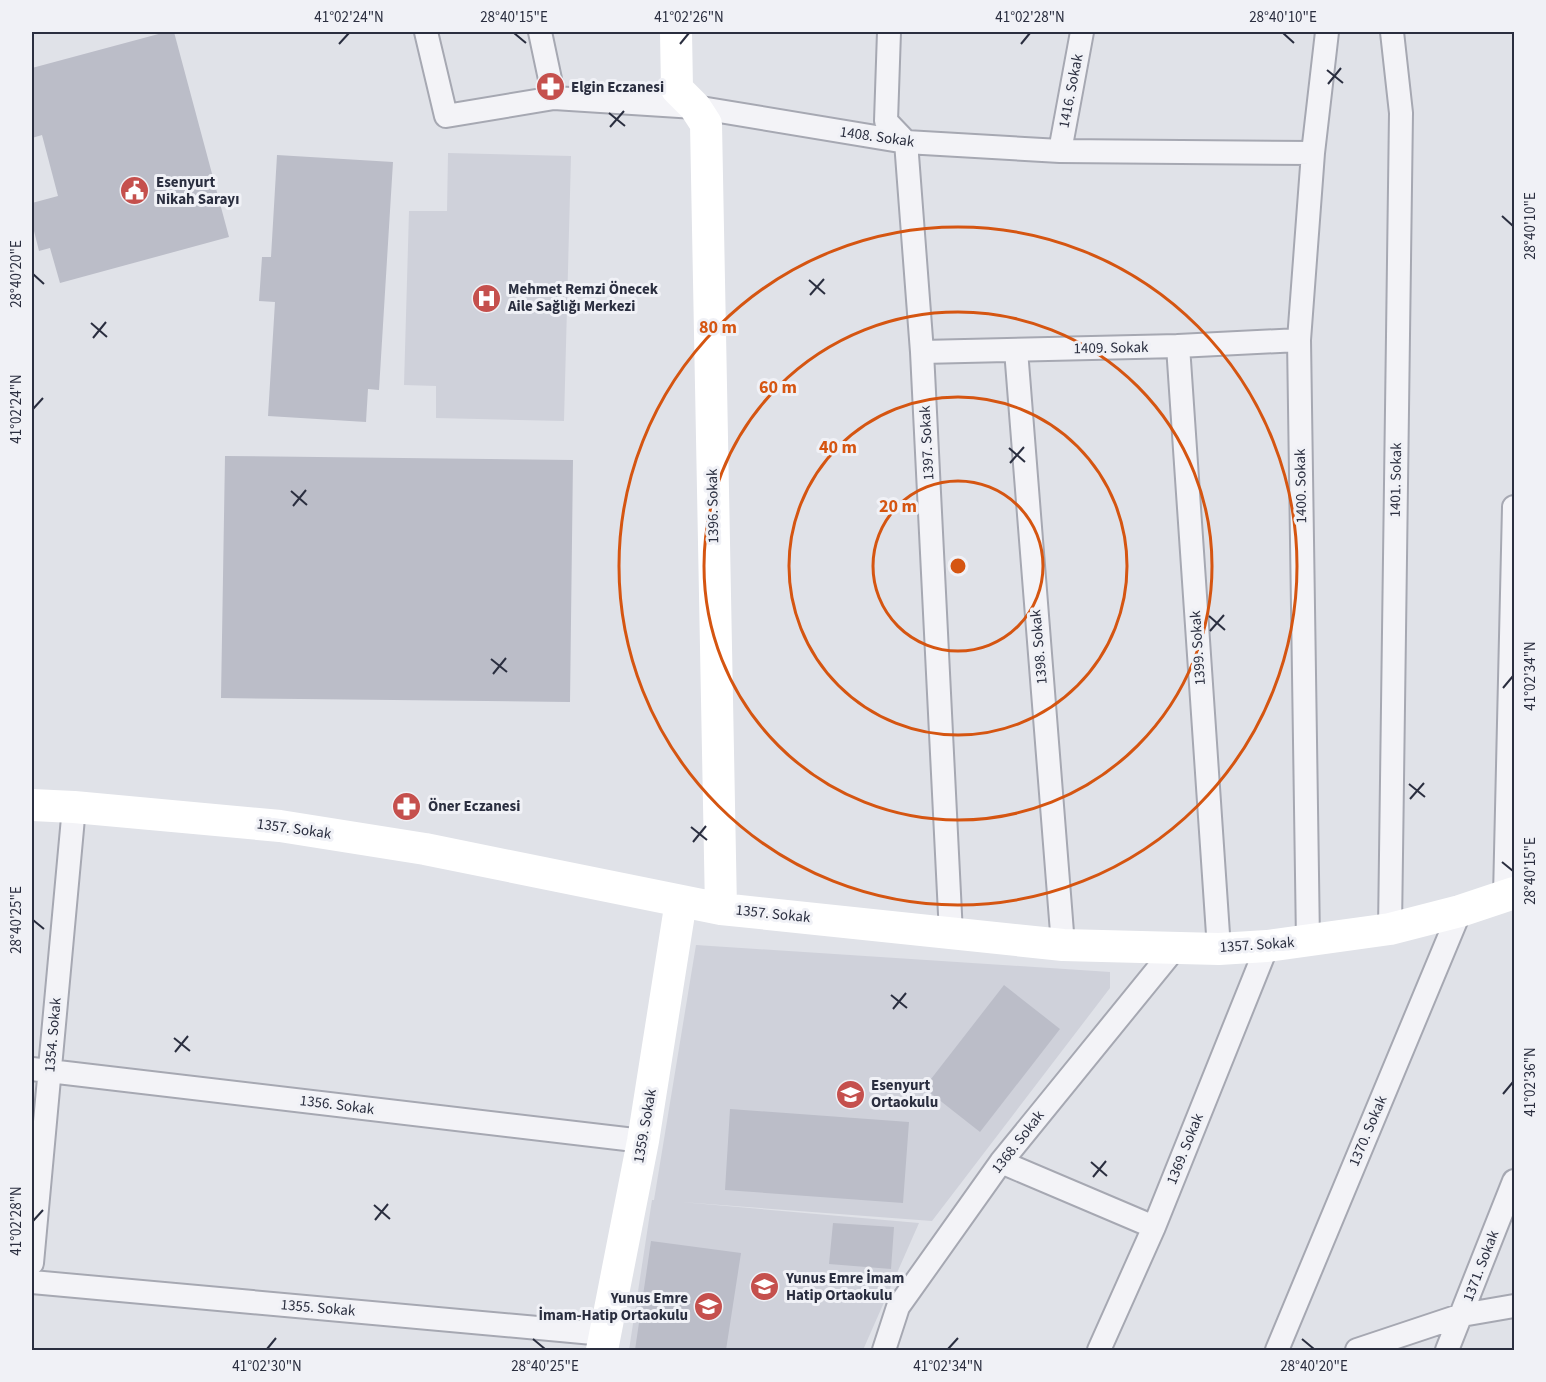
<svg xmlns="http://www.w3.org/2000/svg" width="1546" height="1382" viewBox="0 0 1546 1382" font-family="'Source Sans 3',sans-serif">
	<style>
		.built { fill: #cfd1da }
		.building { fill: #bbbdc8 }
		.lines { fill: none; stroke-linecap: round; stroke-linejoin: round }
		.street-casing { stroke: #a6a8b2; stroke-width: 26 }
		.street { stroke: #f3f3f7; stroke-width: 22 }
		.secondary { stroke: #fff; stroke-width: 32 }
		.ticks { fill: none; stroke: #2a2e3f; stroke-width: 2 }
		.ring { fill: none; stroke: #d55511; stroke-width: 3 }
		.labels { text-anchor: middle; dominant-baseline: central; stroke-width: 6; stroke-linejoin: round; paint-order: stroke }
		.poi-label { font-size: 15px; font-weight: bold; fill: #2a2e3f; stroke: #f0f1f6; text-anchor: start }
		.street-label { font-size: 15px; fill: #2a2e3f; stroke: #f0f1f6 }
		.centre { fill: #d55511; stroke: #f0f1f6; stroke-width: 3 }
		.ring-label { font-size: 18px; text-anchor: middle; font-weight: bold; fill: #d55511; stroke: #f0f1f6; stroke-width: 6; stroke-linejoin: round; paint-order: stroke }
		.neatline { fill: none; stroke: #2a2e3f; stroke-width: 2 }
		.ticks-label { font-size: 15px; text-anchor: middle; fill: #2a2e3f }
	</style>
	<rect width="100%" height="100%" fill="#e0e2e8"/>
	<path class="built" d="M448 153 571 156 564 421 436 418V386L404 385 409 211H447Z
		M696 945 1110 972V988L932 1221 681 1202 919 1223 863 1350H629L652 1200H654Z"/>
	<path class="building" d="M166 32H174L229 237 60 283 50 248 39 251 32 223V203L58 196 42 135 32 138V68Z
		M277 155 393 162 379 390 368 389 366 422 268 416 275 302 259 301 262 257H271Z
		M225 456 573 460 570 702 221 698Z
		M1004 985 1060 1029 980 1132 924 1088Z
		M730 1109 909 1122 903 1203 725 1190Z
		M833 1223 894 1227 891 1269 829 1264Z
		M651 1241 741 1253 726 1350H635Z"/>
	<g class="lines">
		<defs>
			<path id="street" d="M426 32 446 116 554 98 695 107 906 142 1060 151 1313 153
				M540 32 554 98
				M889 32 886 121 906 142 922 352 951 934
				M1060 151 1082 32
				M1178 346 1219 949
				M1016 350 1063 945
				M922 352 1178 346 1299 340
				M1505 896 1514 507
				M1390 929 1401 113 1392 32
				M1308 941 1299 340 1313 153 1327 32
				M32 1069 643 1141
				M1001 1162 1154 1227
				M32 1263 74 807
				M32 1282 604 1334
				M884 1350 898 1307 1001 1162 1175 948
				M1099 1350 1154 1227 1267 946
				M1277 1350 1460 911
				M1357 1350 1462 1315 1514 1306
				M1447 1350 1514 1181"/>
		</defs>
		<use href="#street" class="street-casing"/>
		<use href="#street" class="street"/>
		<path class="secondary" d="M676 32 677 89 695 107 706 124 721 909
			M32 805 74 807 280 826 425 849 721 909 1063 945 1219 949 1267 946 1390 929 1460 911 1514 893
			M602 1350 643 1141 681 901"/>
	</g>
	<path class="ticks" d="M514 33 526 43M1283 33 1294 43M339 44 349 33M680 44 689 33M1021 44 1030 33M1327 70 1343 83M1328 84 1341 68M609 113 625 126M610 127 624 111M1502 216 1513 226M33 274 44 284M809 280 825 294M810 295 824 279M91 323 107 337M93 338 106 322M33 409 43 398M1009 448 1025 462M1010 463 1024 447M291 491 307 505M293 506 306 490M1209 616 1225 630M1210 631 1224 615M491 659 507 672M493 674 506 658M1503 688 1513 676M1409 784 1425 797M1410 799 1424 783M691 827 707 840M693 842 706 826M1502 862 1513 871M33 920 44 929M891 995 907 1008M893 1009 906 993M174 1038 190 1051M175 1052 188 1036M1503 1094 1513 1082M1091 1162 1107 1176M1093 1177 1106 1161M374 1205 390 1219M375 1220 388 1204M33 1221 43 1210M533 1339 545 1349M1302 1339 1314 1349M267 1349 276 1338M948 1349 958 1338"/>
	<g class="ring">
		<circle cx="958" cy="566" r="85"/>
		<circle cx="958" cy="566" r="169"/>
		<circle cx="958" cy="566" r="254"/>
		<circle cx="958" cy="566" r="339"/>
	</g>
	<defs>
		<symbol id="pharmacy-disc" viewBox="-11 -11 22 22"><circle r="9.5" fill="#c5504d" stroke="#f0f1f6"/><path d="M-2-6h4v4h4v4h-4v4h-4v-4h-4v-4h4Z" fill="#fff"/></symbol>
		<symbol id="civic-disc" viewBox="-11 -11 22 22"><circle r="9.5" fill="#c5504d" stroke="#f0f1f6"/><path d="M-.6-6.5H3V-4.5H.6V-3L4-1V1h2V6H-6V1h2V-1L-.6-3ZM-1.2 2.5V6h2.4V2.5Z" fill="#fff"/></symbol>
		<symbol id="hospital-disc" viewBox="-11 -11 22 22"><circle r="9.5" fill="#c5504d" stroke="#f0f1f6"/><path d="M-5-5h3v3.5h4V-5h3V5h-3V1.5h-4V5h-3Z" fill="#fff"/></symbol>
		<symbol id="school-disc" viewBox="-11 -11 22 22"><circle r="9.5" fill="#c5504d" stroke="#f0f1f6"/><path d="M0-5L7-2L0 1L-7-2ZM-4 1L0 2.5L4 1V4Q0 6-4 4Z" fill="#fff"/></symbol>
	</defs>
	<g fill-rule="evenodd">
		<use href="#pharmacy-disc" x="534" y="70" width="33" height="33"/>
		<use href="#civic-disc" x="118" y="174" width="33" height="33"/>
		<use href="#hospital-disc" x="470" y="282" width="33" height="33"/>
		<use href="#pharmacy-disc" x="390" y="790" width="33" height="33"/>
		<use href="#school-disc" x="834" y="1078" width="33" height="33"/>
		<use href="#school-disc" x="748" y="1270" width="33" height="33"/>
		<use href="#school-disc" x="692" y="1290" width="33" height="33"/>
	</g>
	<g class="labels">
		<g class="poi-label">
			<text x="571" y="87">Elgin Eczanesi</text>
			<text x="156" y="182">Esenyurt<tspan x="156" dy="17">Nikah Sarayı</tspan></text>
			<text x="508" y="289">Mehmet Remzi Önecek<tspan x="508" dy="17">Aile Sağlığı Merkezi</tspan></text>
			<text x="428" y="806">Öner Eczanesi</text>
			<text x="871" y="1085">Esenyurt<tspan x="871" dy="17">Ortaokulu</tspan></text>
			<text x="786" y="1278">Yunus Emre İmam<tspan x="786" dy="17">Hatip Ortaokulu</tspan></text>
			<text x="688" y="1298" text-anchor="end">Yunus Emre<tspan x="688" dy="17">İmam-Hatip Ortaokulu</tspan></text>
		</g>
		<g class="street-label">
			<text transform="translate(1071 91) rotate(-79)">1416. Sokak</text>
			<text transform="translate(877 137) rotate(8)">1408. Sokak</text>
			<text transform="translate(1111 348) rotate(-1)">1409. Sokak</text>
			<text transform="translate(927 443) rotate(-93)">1397. Sokak</text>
			<text transform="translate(1396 480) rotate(-89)">1401. Sokak</text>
			<text transform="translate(1301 486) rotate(-91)">1400. Sokak</text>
			<text transform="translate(713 506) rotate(-91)">1396. Sokak</text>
			<text transform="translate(1039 647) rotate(-95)">1398. Sokak</text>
			<text transform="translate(1198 648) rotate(-94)">1399. Sokak</text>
			<text transform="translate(294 829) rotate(8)">1357. Sokak</text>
			<text transform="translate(773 914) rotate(6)">1357. Sokak</text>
			<text transform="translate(1257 945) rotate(-4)">1357. Sokak</text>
			<text transform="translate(53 1035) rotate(-85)">1354. Sokak</text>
			<text transform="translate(337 1105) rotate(7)">1356. Sokak</text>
			<text transform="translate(645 1126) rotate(-80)">1359. Sokak</text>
			<text transform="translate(1368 1131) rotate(-67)">1370. Sokak</text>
			<text transform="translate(1018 1142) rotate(-52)">1368. Sokak</text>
			<text transform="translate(1185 1149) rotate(-68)">1369. Sokak</text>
			<text transform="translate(1481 1266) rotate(-69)">1371. Sokak</text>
			<text transform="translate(318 1308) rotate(5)">1355. Sokak</text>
		</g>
	</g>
	<circle cx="958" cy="566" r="9" class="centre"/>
	<g class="ring-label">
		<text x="718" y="333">80 m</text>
		<text x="778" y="393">60 m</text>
		<text x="838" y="453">40 m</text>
		<text x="898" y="512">20 m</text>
	</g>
	<rect width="1546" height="1382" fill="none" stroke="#f0f1f6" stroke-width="66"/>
	<rect x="33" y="33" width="1480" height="1316" class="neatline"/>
	<g class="ticks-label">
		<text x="349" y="22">41°02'24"N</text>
		<text x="514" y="22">28°40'15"E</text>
		<text x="689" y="22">41°02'26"N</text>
		<text x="1030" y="22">41°02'28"N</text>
		<text x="1283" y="22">28°40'10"E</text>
		<text transform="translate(1530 226) rotate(-90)" y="5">28°40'10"E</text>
		<text transform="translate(16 274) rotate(-90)" y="5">28°40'20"E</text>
		<text transform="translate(16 409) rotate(-90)" y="5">41°02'24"N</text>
		<text transform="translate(1530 676) rotate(-90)" y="5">41°02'34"N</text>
		<text transform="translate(1530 871) rotate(-90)" y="5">28°40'15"E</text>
		<text transform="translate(16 920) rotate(-90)" y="5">28°40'25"E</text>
		<text transform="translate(1530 1082) rotate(-90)" y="5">41°02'36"N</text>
		<text transform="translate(16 1221) rotate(-90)" y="5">41°02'28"N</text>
		<text x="267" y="1371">41°02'30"N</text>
		<text x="545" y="1371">28°40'25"E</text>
		<text x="948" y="1371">41°02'34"N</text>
		<text x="1314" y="1371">28°40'20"E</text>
	</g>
</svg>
